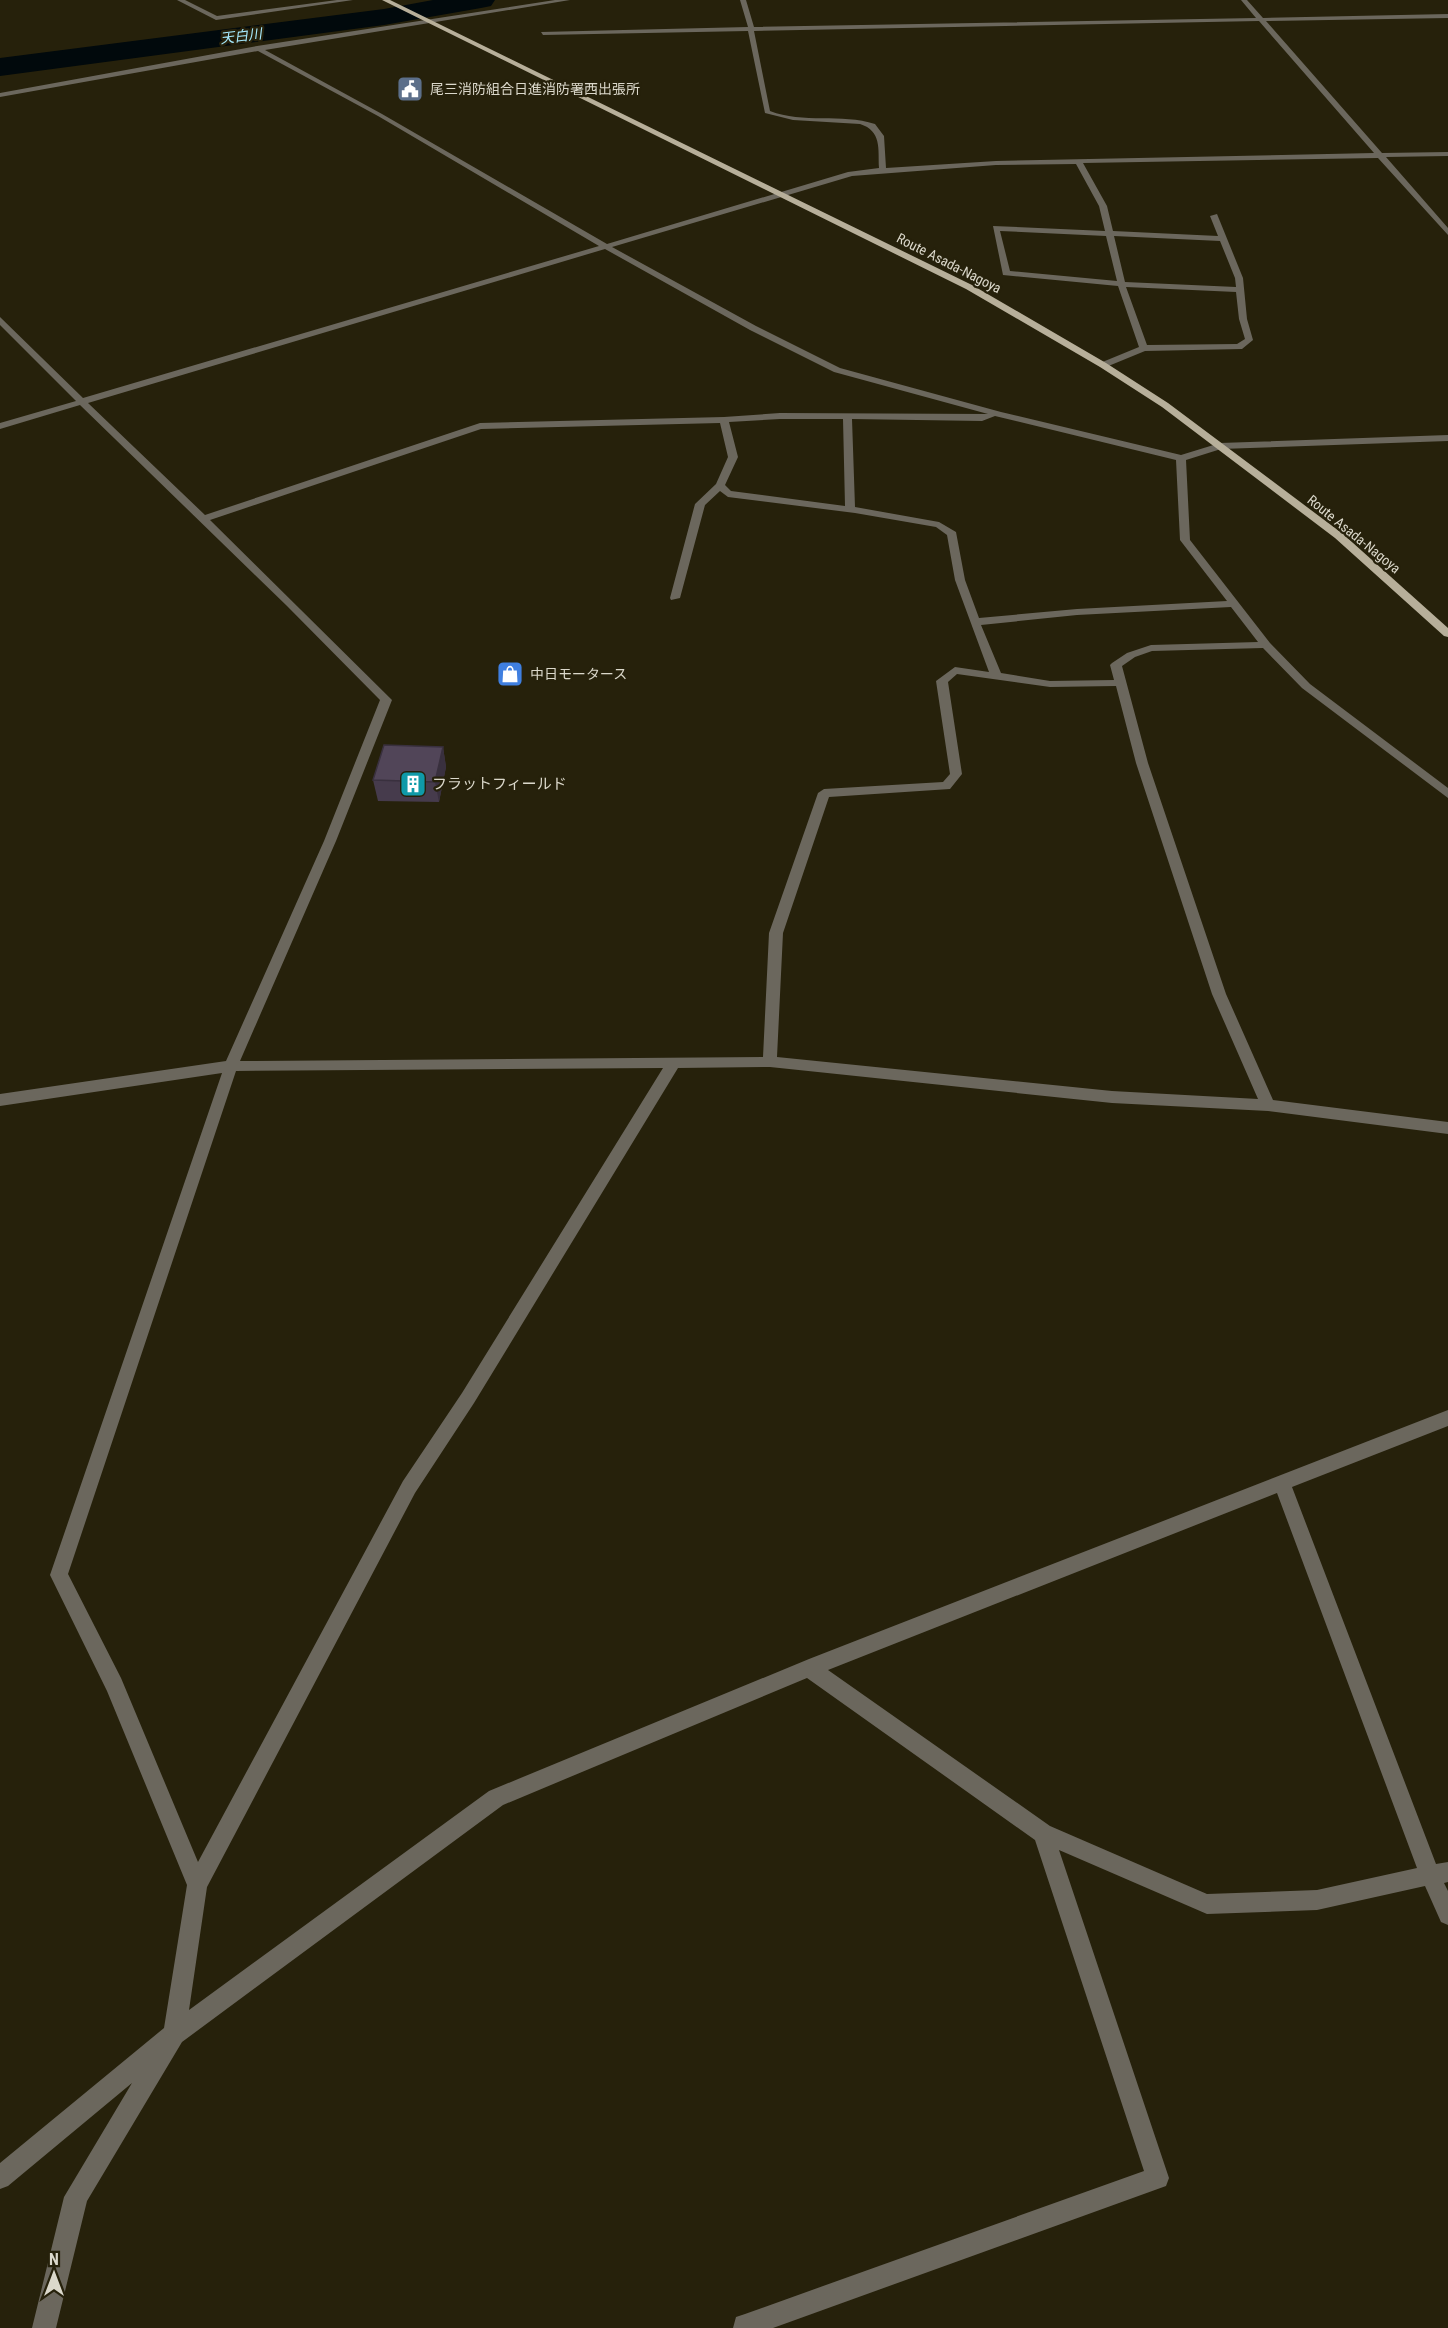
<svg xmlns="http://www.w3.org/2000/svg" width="1448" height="2328" viewBox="0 0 1448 2328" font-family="'Roboto Condensed','Noto Sans JP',sans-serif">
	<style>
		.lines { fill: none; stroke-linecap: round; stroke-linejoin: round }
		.river { fill: #01090c; fill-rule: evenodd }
		.minor { fill: #6b675d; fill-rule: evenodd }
		.major { fill: #b7af9a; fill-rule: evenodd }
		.wall { fill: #463b4c }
		.shaded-wall { fill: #39303e }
		.building { fill: #514558; stroke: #39303e; stroke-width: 1.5 }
		.labels { text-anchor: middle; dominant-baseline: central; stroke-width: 4.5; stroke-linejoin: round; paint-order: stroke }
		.far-water-label { font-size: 14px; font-style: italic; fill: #a7ebfe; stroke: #26210b }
		.far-poi-label { font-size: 14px; fill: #dbd8cb; stroke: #26210b; text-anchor: start }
		.far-street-label { font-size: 14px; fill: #dbd8cb; stroke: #26210b }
		.poi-label { font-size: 15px; fill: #dbd8cb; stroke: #26210b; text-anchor: start }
	</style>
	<rect width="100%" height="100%" fill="#26210b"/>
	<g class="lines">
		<path class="river" d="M433 0H495L491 6 481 8 384 25 0 76V58L384 9Z"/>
		<path class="minor" d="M177 0H185L217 16 337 0H353L216 20Z
			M555 0H570L265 50 382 114 607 244 848 172 879 168C878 149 882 131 860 124L793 120 765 113 748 31 543 35 541 32 748 27 740 0H746L754 27 1256 18 1241 0H1247L1263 18 1448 14V18L1266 21 1382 153 1448 152V156L1386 157 1448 228V235L1378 158 1083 163 1107 206 1113 231 1218 236 1210 216 1217 214 1243 278 1247 319 1253 340 1242 349 1145 351 1106 367H1100V363L1139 347 1118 286 1003 275 993 226 1105 231 1099 206 1076 164 996 165 852 176 612 247 756 326 840 368 1001 412 1181 455 1220 443 1448 435V441L1221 449 1186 460 1190 540 1270 643 1310 684 1448 788V798L1302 688 1263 648 1152 651 1135 657 1122 666 1148 763 1226 994 1273 1100 1448 1122V1134L1268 1111 1112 1103 770 1067 678 1068 474 1403 415 1493 207 1887 189 2010 489 1791 809 1659 1448 1410V1426L1292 1487 1436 1864 1448 1862V1882L1444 1883 1448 1891V1925L1441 1922 1425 1886 1317 1910 1207 1914 1059 1850 1169 2178 1166 2186 773 2328H733L736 2317 745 2314 1144 2171 1035 1840 807 1678 503 1805 182 2042 87 2201 56 2328H32L64 2197 132 2083 8 2186 0 2189V2163L164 2028 187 1885 107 1691 50 1575 222 1073 0 1106V1094L226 1061 324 841 380 700 287 606 80 405 0 429V423L76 401 0 325V317L83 398 599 246 378 116 258 51 0 97V93L257 46ZM1259 21 1374 153 996 161 886 168 884 136 875 124C841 113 803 124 770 111L754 31ZM1000 231 1106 236 1117 281 1010 271ZM1114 236 1220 241 1235 278 1236 287 1125 282ZM605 249 750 330 834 372 988 414 780 413 724 417 480 423 205 515 88 403ZM1126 287 1236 292 1239 319 1245 339 1237 344 1147 345ZM995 416 1176 460 1180 540 1227 601 1077 609 979 618 965 580 956 532 939 522 855 507 852 419 982 421ZM780 419H843L845 506 731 491 725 485 738 457 729 422ZM720 423 728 457 716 484 695 504 670 598 671 600 680 598 705 505 720 491 728 497 855 513 936 527 947 535 955 580 989 672 955 667 936 681 950 774 943 782 824 789 818 793 769 933 763 1057 240 1061 336 841 392 700 210 520 481 429ZM1231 607 1258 642 1151 645 1127 653 1112 663 1110 665 1114 680 1050 681 1001 673 981 625 1077 615ZM957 674 1050 687 1116 686 1136 763 1212 994 1258 1099 1112 1091 777 1057 783 933 829 797 950 789 962 774 948 682ZM663 1068 462 1393 403 1481 198 1862 121 1678 68 1574 236 1071ZM1277 1493 1417 1868 1317 1890 1207 1894 1050 1826 828 1670Z"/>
		<path class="major" d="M382 0H390L972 285 1106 363 1168 403 1343 534 1448 628V637L1444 636 1335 538 1162 407 1100 367 966 289Z"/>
	</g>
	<path class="wall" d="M443 747 446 767 439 802 378 801 373 780Z"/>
	<path class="shaded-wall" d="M443 747 446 767 439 802 435 782Z"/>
	<path class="building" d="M384 745 443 747 435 782 373 780Z"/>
	<defs>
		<symbol id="civic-square" viewBox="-11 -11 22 22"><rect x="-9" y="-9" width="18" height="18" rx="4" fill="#5c6f8a" stroke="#26210b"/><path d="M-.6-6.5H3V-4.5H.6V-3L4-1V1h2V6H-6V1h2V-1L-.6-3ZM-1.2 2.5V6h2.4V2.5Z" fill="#fff"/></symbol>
		<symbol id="shop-square" viewBox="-11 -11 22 22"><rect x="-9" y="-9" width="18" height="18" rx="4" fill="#3f7fe0" stroke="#26210b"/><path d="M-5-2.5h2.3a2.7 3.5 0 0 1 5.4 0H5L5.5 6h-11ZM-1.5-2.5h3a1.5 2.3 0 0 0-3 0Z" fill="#fff"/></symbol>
		<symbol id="building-square" viewBox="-11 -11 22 22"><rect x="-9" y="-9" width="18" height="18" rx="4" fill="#0f9aa8" stroke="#26210b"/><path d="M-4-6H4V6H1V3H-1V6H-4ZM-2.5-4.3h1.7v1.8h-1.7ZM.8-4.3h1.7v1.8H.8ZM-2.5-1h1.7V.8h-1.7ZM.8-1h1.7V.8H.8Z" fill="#fff"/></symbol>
	</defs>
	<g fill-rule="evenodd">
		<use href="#civic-square" x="395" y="74" width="30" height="30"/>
		<use href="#shop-square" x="495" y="659" width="30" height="30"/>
		<use href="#building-square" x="398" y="769" width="30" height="30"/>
	</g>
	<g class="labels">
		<g class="far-water-label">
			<text transform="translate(241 36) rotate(-7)">天白川</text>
		</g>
		<g class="far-poi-label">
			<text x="430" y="89">尾三消防組合日進消防署西出張所</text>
			<text x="530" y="674">中日モータース</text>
		</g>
		<g class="far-street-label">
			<text transform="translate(949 263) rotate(27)">Route Asada-Nagoya</text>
			<text transform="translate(1354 534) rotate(39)">Route Asada-Nagoya</text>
		</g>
		<g class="poi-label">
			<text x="432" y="784">フラットフィールド</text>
		</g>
	</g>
	<g transform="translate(54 2274)" stroke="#26210b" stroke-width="4.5" paint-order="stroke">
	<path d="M0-4.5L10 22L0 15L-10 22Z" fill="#dbd8cb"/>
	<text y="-9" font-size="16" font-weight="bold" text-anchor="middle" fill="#dbd8cb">N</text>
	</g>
</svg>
